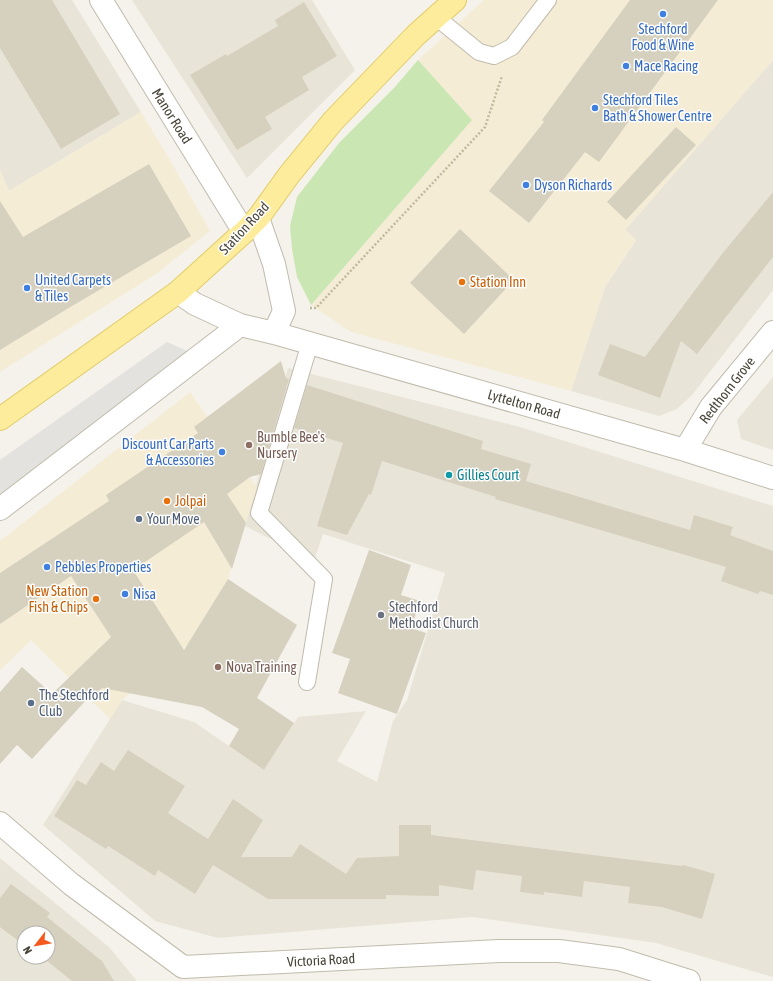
<svg xmlns="http://www.w3.org/2000/svg" width="773" height="981" viewBox="0 0 773 981" font-family="'Asap Condensed',sans-serif">
	<style>
		.residential { fill: #e8e5d8; fill-rule: evenodd }
		.commercial { fill: #f5ecd6 }
		.green { fill: #cae7b3 }
		.parking { fill: #e3e2de }
		.building { fill: #d6d0bf }
		.lines { fill: none; stroke-linecap: round; stroke-linejoin: round }
		.service-casing { stroke: #c0bbac; stroke-width: 18 }
		.minor-casing { stroke: #c0bbac; stroke-width: 24 }
		.primary-casing { stroke: #e2cc6a; stroke-width: 24 }
		.path { stroke: #c1b99e; stroke-width: 2.5; stroke-dasharray: 2 2; stroke-linecap: butt }
		.service { stroke: #fff; stroke-width: 16 }
		.minor { stroke: #fff; stroke-width: 22 }
		.primary { stroke: #fcec9b; stroke-width: 22 }
		.shop-dot { fill: #3f7fe0; stroke: #fff; stroke-width: 1.5 }
		.food-dot { fill: #e8710a; stroke: #fff; stroke-width: 1.5 }
		.education-dot { fill: #8d6e63; stroke: #fff; stroke-width: 1.5 }
		.culture-dot { fill: #0f9aa8; stroke: #fff; stroke-width: 1.5 }
		.service-dot { fill: #5c6f8a; stroke: #fff; stroke-width: 1.5 }
		.worship-dot { fill: #6b7280; stroke: #fff; stroke-width: 1.5 }
		.labels { text-anchor: middle; dominant-baseline: central; stroke-width: 3; stroke-linejoin: round; paint-order: stroke }
		.shop-label { font-size: 14px; fill: #366cbe; stroke: #fff; text-anchor: start }
		.street-label { font-size: 14px; fill: #484438; stroke: #fff }
		.food-label { font-size: 14px; fill: #c56008; stroke: #fff; text-anchor: start }
		.education-label { font-size: 14px; fill: #785e54; stroke: #fff; text-anchor: start }
		.culture-label { font-size: 14px; fill: #0d838f; stroke: #fff; text-anchor: start }
		.service-label { font-size: 14px; fill: #4e5e75; stroke: #fff; text-anchor: start }
		.worship-label { font-size: 14px; fill: #5b616d; stroke: #fff; text-anchor: start }
	</style>
	<rect width="100%" height="100%" fill="#f4f2ea"/>
	<path class="residential" d="M0 0H72L141 112 9 191 0 171Z
		M132 0H312L355 70 247 178Z
		M773 60V290L692 395 677 409 659 416 571 391 605 287 636 240 625 230Z
		M288 368 520 427 773 506V977L656 943 473 917 218 938 155 921 43 825 122 700 194 722 264 770 298 717 366 711 337 761 377 782 393 721 407 700 445 573 323 534 314 561 245 526Z
		M773 377V450L741 439 737 420Z
		M0 858 109 947 137 981H0ZM24 933H48V957H24Z"/>
	<path class="commercial" d="M484 0H773V60L625 230 636 240 605 287 571 391 351 332 311 305 472 120 418 60Z
		M141 112 173 165 210 231 156 274 0 372V171L9 191Z
		M190 392 257 487 228 579 188 644 122 700 110 719 31 640 0 670V541Z"/>
	<path class="green" d="M418 60 472 120 311 305 297 277 292 249 290 226 297 197 339 143 394 88Z"/>
	<path class="parking" d="M167 342 192 353 0 494V460Z"/>
	<path class="building" d="M0 0H52L120 114 61 149 0 48Z
		M630 0H718L599 162 585 152 529 223 489 191 544 122 542 120Z
		M304 2 337 56 302 77 309 90 265 117 272 129 237 150 190 75 226 54 227 56 278 26 275 20Z
		M676 127 696 145 626 220 607 202Z
		M149 164 191 236 67 309 0 350V201L23 237Z
		M773 192V257L697 354 681 341 660 398 598 375 610 344 645 357 722 254Z
		M460 229 514 280 464 334 410 283Z
		M281 361 286 378 289 379 261 474 250 477 227 494 246 523 232 569 204 522 133 570 184 650 228 579 297 625 257 698 294 723 264 770 229 746 239 729 202 707 102 688 91 699 89 697 32 759 17 745 0 764V692L22 667 52 694 111 637 71 576 0 624V573L109 501 106 495 198 433 194 427Z
		M307 385 483 441 481 449 531 464 526 481 690 530 694 515 733 527 730 535 773 551V595L760 591 758 594 721 581 726 567 495 499 496 497 382 461 371 495 369 494 347 535 317 526 343 443 294 428Z
		M369 550 411 565 401 595 420 601 411 628 426 633 397 714 338 693 350 659 332 653Z
		M128 750 185 786 168 813 208 839 233 799 263 820 241 857H292L300 844 346 874 357 858 399 856V825H431V835L682 866 683 865 715 874 702 919 662 907 628 903 630 887 584 881 582 897 544 892V895L520 892 522 876 476 870 473 890 439 885V896L386 895V899H268L213 865 195 894 158 870 155 876 108 846 106 849 54 816 77 780 86 785 101 762 114 771Z
		M11 884 50 913 47 917 102 961 114 981H72L42 957H48V933H24V945L0 927V898Z"/>
	<g class="lines">
		<defs>
			<path id="service" d="M436 17 479 52 494 56 512 47 548 0
				M307 682 324 579 259 513 310 343"/>
			<path id="minor" d="M101 0 244 232
				M258 218 274 264 284 311 274 333
				M178 292 195 304 240 325 274 333 685 450 773 478
				M685 450 711 407 773 332
				M0 509 240 325
				M0 823 71 884 183 967 499 951H559L619 959 689 981"/>
			<path id="primary" d="M0 419 178 292 244 232 258 218 289 175 333 121 416 35 455 0"/>
		</defs>
		<use href="#service" class="service-casing"/>
		<use href="#minor" class="minor-casing"/>
		<use href="#primary" class="primary-casing"/>
		<path class="path" d="M310 308H316L485 127 502 76"/>
		<use href="#service" class="service"/>
		<use href="#minor" class="minor"/>
		<use href="#primary" class="primary"/>
	</g>
	<g class="shop-dot">
		<circle cx="663" cy="14" r="4"/>
		<circle cx="626" cy="66" r="4"/>
		<circle cx="595" cy="108" r="4"/>
		<circle cx="526" cy="185" r="4"/>
		<circle cx="27" cy="288" r="4"/>
		<circle cx="222" cy="452" r="4"/>
		<circle cx="47" cy="567" r="4"/>
		<circle cx="125" cy="594" r="4"/>
	</g>
	<g class="food-dot">
		<circle cx="462" cy="282" r="4"/>
		<circle cx="167" cy="501" r="4"/>
		<circle cx="96" cy="599" r="4"/>
	</g>
	<g class="education-dot">
		<circle cx="249" cy="445" r="4"/>
		<circle cx="218" cy="667" r="4"/>
	</g>
	<circle class="culture-dot" cx="449" cy="475" r="4"/>
	<g class="service-dot">
		<circle cx="139" cy="519" r="4"/>
		<circle cx="31" cy="703" r="4"/>
	</g>
	<circle class="worship-dot" cx="381" cy="615" r="4"/>
	<g class="labels">
		<g class="shop-label">
			<text x="663" y="29" text-anchor="middle">Stechford<tspan x="663" dy="16">Food &amp; Wine</tspan></text>
			<text x="634" y="66">Mace Racing</text>
			<text x="603" y="100">Stechford Tiles<tspan x="603" dy="16">Bath &amp; Shower Centre</tspan></text>
			<text x="534" y="185">Dyson Richards</text>
			<text x="35" y="280">United Carpets<tspan x="35" dy="16">&amp; Tiles</tspan></text>
			<text x="214" y="444" text-anchor="end">Discount Car Parts<tspan x="214" dy="16">&amp; Accessories</tspan></text>
			<text x="55" y="567">Pebbles Properties</text>
			<text x="133" y="594">Nisa</text>
		</g>
		<g class="street-label">
			<text transform="translate(172 116) rotate(58)">Manor Road</text>
			<text transform="translate(244 228) rotate(-47)">Station Road</text>
			<text transform="translate(727 390) rotate(-52)">Redthorn Grove</text>
			<text transform="translate(524 404) rotate(16)">Lyttelton Road</text>
			<text transform="translate(321 960) rotate(-3)">Victoria Road</text>
		</g>
		<g class="food-label">
			<text x="470" y="282">Station Inn</text>
			<text x="175" y="501">Jolpai</text>
			<text x="88" y="591" text-anchor="end">New Station<tspan x="88" dy="16">Fish &amp; Chips</tspan></text>
		</g>
		<g class="education-label">
			<text x="257" y="437">Bumble Bee's<tspan x="257" dy="16">Nursery</tspan></text>
			<text x="226" y="667">Nova Training</text>
		</g>
		<g class="culture-label">
			<text x="457" y="475">Gillies Court</text>
		</g>
		<g class="service-label">
			<text x="147" y="519">Your Move</text>
			<text x="39" y="695">The Stechford<tspan x="39" dy="16">Club</tspan></text>
		</g>
		<g class="worship-label">
			<text x="389" y="607">Stechford<tspan x="389" dy="16">Methodist Church</tspan></text>
		</g>
	</g>
	<g transform="translate(36 945) rotate(239)"><circle r="19" fill="#ffffff" stroke="#b6b4af"/>
	<path d="M0-3L7 15L0 10L-7 15Z" fill="#f55920"/>
	<text y="-6" font-size="11" font-weight="bold" text-anchor="middle" fill="#484438">N</text>
	</g>
</svg>
